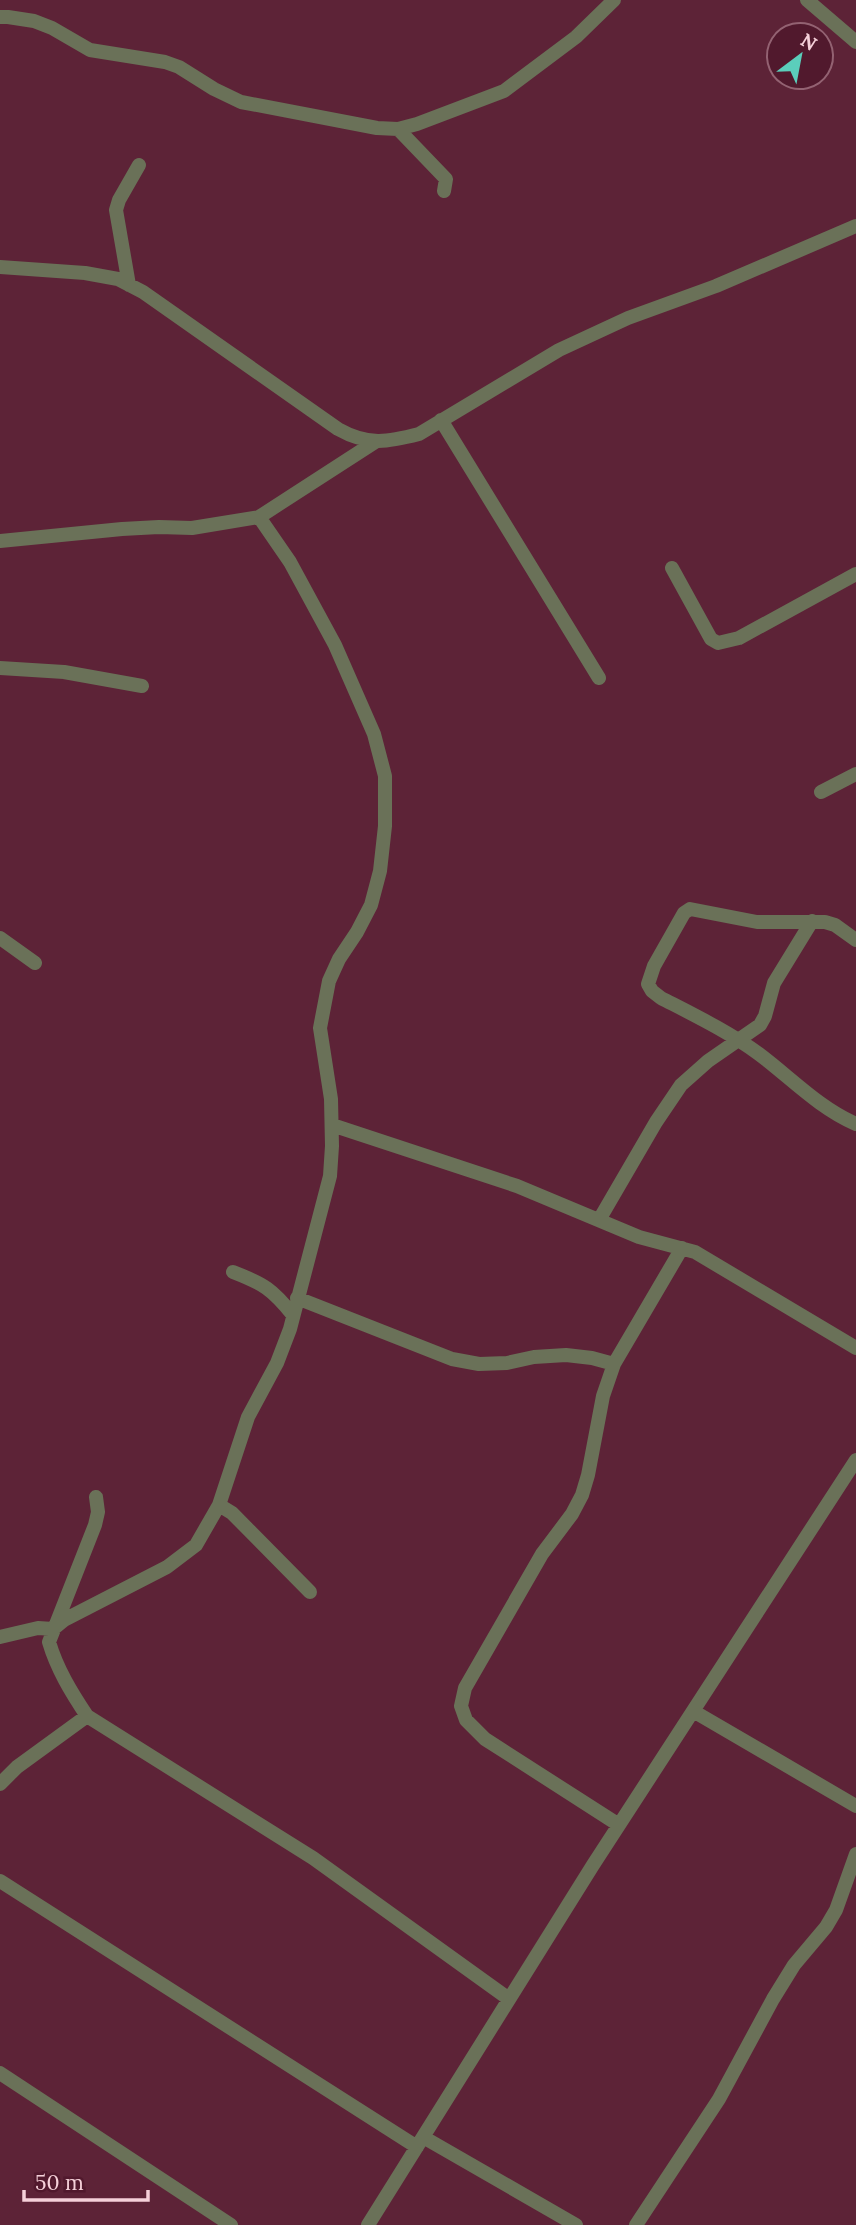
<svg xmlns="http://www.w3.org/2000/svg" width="856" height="2225" viewBox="0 0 856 2225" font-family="Lora,serif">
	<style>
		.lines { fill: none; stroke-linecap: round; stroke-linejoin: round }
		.street { stroke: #6a7158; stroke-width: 14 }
	</style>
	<rect width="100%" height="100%" fill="#5d2337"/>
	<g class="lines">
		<path class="street" d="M807 0 856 42
			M0 17H8L34 21 52 28 90 50 165 62 179 67 214 89 241 102 377 128 398 129 417 124 504 91 576 37 614 0
			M398 129 446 179 444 191
			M0 267 85 273 118 279 143 292 338 429C368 446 388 442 419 434L559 350 628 318 716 286 856 226
			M129 285 116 210 119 200 139 165
			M441 420 599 678
			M0 541 122 529 159 527 192 528 259 517 375 442
			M672 568 711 639 718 643 739 638 856 574
			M0 668 64 672 142 686
			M821 792 856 774
			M0 938 35 963
			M856 940 835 925 825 922H757L690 909 684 913 654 966 648 984 652 991 661 998C694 1015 729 1032 759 1054 791 1078 819 1108 856 1124
			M332 1125 517 1186 639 1237 695 1252 856 1348
			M599 1220 656 1122 681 1085 708 1061 760 1025 765 1016 774 983 812 921
			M233 1272C264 1284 272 1289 293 1315
			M297 1298 452 1359 479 1364 507 1363 534 1357 566 1355 592 1358 614 1364
			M96 1497 98 1512 95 1525 49 1642C57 1669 71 1692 87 1716L313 1858 509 1999
			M219 1505 248 1417 277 1363 290 1329 330 1176 332 1146 331 1099 320 1028 329 981 339 959 357 932 371 905 380 871 385 826V776L374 734 335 645 290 562 259 517
			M0 1637 38 1628 53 1629 64 1620 167 1567 196 1545 219 1505 232 1513 310 1592
			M693 1711 856 1806
			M0 1784 17 1767 87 1716
			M619 1825 485 1739 466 1720 461 1706 465 1688 542 1554 572 1514 582 1495 588 1475 603 1396 614 1364 682 1248
			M0 1881 417 2147
			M0 2073 231 2225
			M423 2137 576 2225
			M368 2225 593 1865 856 1460
			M636 2225 719 2099 773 1999 794 1965 826 1927 836 1910 856 1854"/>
	</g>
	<g transform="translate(800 56) rotate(32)"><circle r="33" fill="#51192d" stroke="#936272" stroke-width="2"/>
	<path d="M0-5L12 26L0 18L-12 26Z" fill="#5bcebb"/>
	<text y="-10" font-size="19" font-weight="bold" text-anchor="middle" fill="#f5d0d9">N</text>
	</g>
	<path d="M24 2190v10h124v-10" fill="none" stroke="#f5d0d9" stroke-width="3.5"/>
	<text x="35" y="2190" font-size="21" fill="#f5d0d9" stroke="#51192d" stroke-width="5" paint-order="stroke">50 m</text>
</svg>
